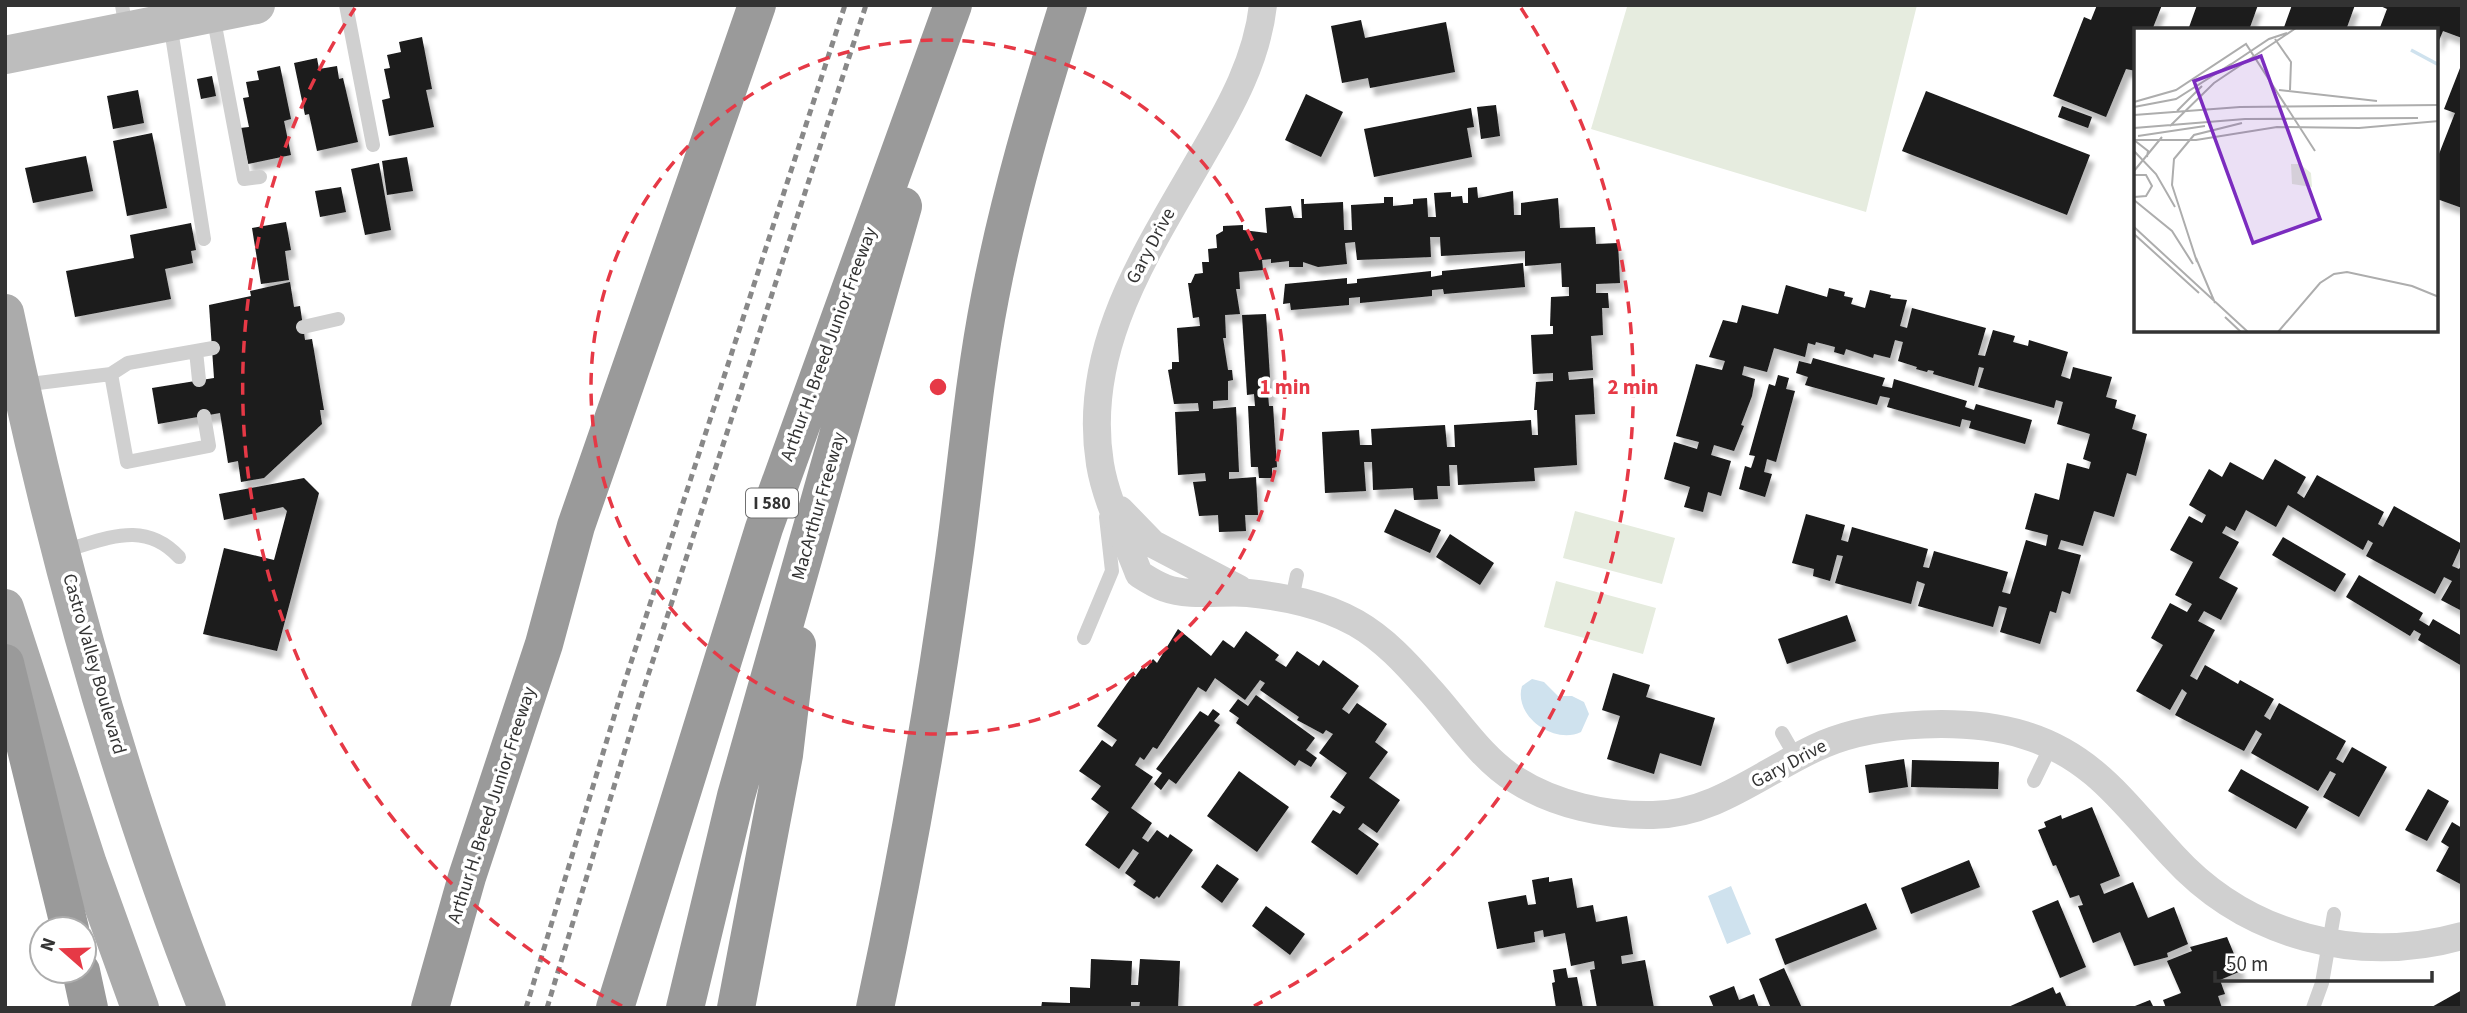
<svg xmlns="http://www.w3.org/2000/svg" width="2467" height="1013" viewBox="0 0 2467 1013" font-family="'Source Sans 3',sans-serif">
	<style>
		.green { fill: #e6ecdf }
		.water { fill: #cfe2ee }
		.building { fill: #1a1a1a; filter: url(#shadow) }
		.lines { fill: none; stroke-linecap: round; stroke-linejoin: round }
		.lane { stroke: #d0d0d0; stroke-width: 14 }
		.street { stroke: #d0d0d0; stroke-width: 28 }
		.secondary { stroke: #bdbdbd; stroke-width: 38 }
		.primary { stroke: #ababab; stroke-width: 38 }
		.highway { stroke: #9a9a9a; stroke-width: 38 }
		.rail { stroke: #888; stroke-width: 5; stroke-dasharray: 7 5; stroke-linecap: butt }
		.ring { fill: none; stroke: #e63946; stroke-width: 3.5; stroke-dasharray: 12 9 }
		.labels { text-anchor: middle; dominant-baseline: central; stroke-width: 7; stroke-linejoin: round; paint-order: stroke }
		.shield { fill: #fff; stroke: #707070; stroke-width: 2 }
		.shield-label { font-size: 18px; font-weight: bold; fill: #333 }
		.street-label { font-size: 19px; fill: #333; stroke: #fff }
		.inset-river { fill: none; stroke: #cfe2ee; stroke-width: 3.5 }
		.inset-road { fill: none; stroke: #adadad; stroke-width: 2 }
		.view { fill: #7b2cbf; fill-opacity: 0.15; stroke: #7b2cbf; stroke-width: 3.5 }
		.inset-edge { fill: none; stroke: #333; stroke-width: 3.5 }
		.centre { fill: #e63946; stroke: #fff; stroke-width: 3.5 }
		.ring-label { font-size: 21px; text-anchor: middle; font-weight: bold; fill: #e63946; stroke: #fff; stroke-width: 7; stroke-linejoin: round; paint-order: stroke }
	</style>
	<defs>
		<filter id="shadow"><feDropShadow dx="4.5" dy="8" stdDeviation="2" flood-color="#0004"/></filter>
	</defs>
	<rect width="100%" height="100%" fill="#fff"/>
	<path class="green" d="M1631 5H1917L1866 212 1591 129 1627 7Z
		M1575 511 1675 538 1662 584 1563 558Z
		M1556 581 1656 608 1643 654 1544 627Z"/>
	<path class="water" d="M1532 679 1544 682 1558 696H1572L1584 702 1589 714 1581 732C1554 745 1513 716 1522 686Z
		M1731 886 1751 934 1727 944 1708 896Z"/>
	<path class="building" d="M2097 5H2162L2152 30H2136V71L2126 69 2106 117 2053 96 2084 17 2091 20Z
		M2197 5H2258L2249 30H2188Z
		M2292 5H2355L2346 30H2283Z
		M2378 5H2462V38L2443 31 2437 45V30H2379L2387 9Z
		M1361 20 1365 38 1446 22 1455 72 1370 88 1368 78 1342 83 1331 26Z
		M422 37 432 89 426 90 434 127 389 136 382 100 390 98 384 69 390 68 387 55 401 52 399 42Z
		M317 58 319 69 337 66 339 79 343 78 358 142 317 151 309 114 305 115 294 63Z
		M2462 63V208L2437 199V159L2455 113 2444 109Z
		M280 66 291 119 284 121 291 155 248 164 240 128 249 127 243 98 249 97 246 82 259 80 257 71Z
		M212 76 216 96 201 99 197 79Z
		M138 90 144 123 113 129 107 96Z
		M1926 91 2090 155 2067 215 1902 151Z
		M1306 94 1343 112 1321 157 1285 140Z
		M1496 105 1500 136 1481 139 1477 107Z
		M2062 106 2092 117 2088 128 2058 117Z
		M1471 108 1474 127 1467 128 1472 157 1374 177 1364 129Z
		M152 133 167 208 127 216 113 141Z
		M86 156 93 191 33 203 25 168Z
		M407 157 413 191 387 195 382 161Z
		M379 163 391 230 365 235 351 169Z
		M341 187 346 212 320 217 315 191Z
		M1477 187 1478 198 1513 191 1514 215H1521V203L1558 198 1560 228 1595 227 1596 244 1618 243 1620 283 1596 284V293H1608L1609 308H1602L1603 335 1591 336 1593 370 1568 372 1569 380 1593 378 1595 414 1575 415 1577 465 1534 468 1535 481 1458 485 1457 465H1449L1450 486H1437L1438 499 1414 500 1413 488 1373 490 1372 462H1364L1366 491 1325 493 1322 432 1359 430 1360 445H1372L1371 429 1445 425 1447 447H1455L1454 425 1531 420 1532 435H1538L1537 410H1534L1536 382 1553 381V373L1533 374 1531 335 1553 334V326H1550L1551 297 1569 296V287H1562L1561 263 1525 266V251L1441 256 1440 237H1430L1431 257 1357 260 1355 242 1345 243 1347 264 1318 267 1303 262V267H1289V261L1271 263V259L1262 260 1263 270 1239 272 1240 289H1236L1240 314 1225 315 1226 338H1223L1228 370H1232L1233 380 1228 381V400L1213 401V409L1236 407 1239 472H1229V479L1256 477 1258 515H1245L1246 531 1219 532 1218 515 1199 516 1193 482 1206 481 1205 473 1178 475 1175 412 1199 411 1198 403 1174 404 1168 370 1172 369V362H1179L1177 328 1200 326 1199 317 1193 318 1188 283H1191L1195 274 1203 273 1202 262H1209L1208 249 1217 248 1216 235 1223 231V226L1243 225V230L1267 233 1265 208 1291 206 1294 218H1302L1301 199H1304V204L1343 202 1344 230H1352L1351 205 1384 203V197H1393V206L1413 204V199L1427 198 1428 217H1436L1434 193 1451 192V197L1462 196 1463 203H1468V188Z
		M286 222 291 250 285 251 289 280 261 284 252 228Z
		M191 223 196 250 191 251 193 263 165 269 171 299 75 317 66 271 134 258 130 235Z
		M1523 263 1525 287 1444 294 1443 289 1432 290V296L1360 303V297L1349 298V305L1291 310 1290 303 1283 304 1285 284 1347 278V284L1357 283V279L1431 271V277L1442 275V271Z
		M290 282 294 307 300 306 305 340 312 339 324 410H320L322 424 264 478 241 482 238 461 228 463 220 413 158 424 152 388 214 378 209 305 251 296 250 291Z
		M1786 285 1827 297 1829 288 1845 292 1844 296 1853 298 1851 304 1865 308 1870 290 1891 295 1890 298 1907 300 1900 326 1907 328 1912 308 1986 328 1978 355 1985 356 1993 330 2015 336 2013 342 2028 346 2029 340 2068 352 2061 376 2070 379 2073 367 2112 377 2106 397 2117 400 2115 408 2136 415 2132 429 2147 434 2136 476 2127 473 2114 517 2094 511 2083 546 2061 540 2058 549 2081 555 2070 594 2062 591 2056 613 2050 611 2040 644 2000 632 2007 608 1999 606 1993 627 1918 606 1925 584 1917 581 1911 604 1835 583 1843 556 1837 555 1830 581 1813 576 1814 569 1792 563 1806 514 1845 525 1841 540 1848 542 1852 527 1928 549 1923 567 1929 568 1934 551 2008 572 2002 592 2010 594 2026 540 2046 546 2048 535 2025 529 2035 493 2059 500 2067 463 2089 469 2091 462 2083 459 2090 434 2057 424 2063 402 2056 400 2054 408 1978 387 1984 368 1979 367 1974 386 1933 374 1934 371 1928 370 1927 372 1916 369 1917 367 1898 361 1903 342 1895 340 1890 358 1874 354 1873 358 1846 349 1844 355 1834 352 1835 347 1816 342 1815 345 1808 343 1805 357 1774 348 1767 372 1744 366 1742 375 1755 379 1752 396 1741 425 1744 426 1734 451 1714 445 1711 455 1731 461 1721 496 1708 492 1703 512 1684 507 1690 487 1664 479 1674 442 1697 449 1699 442 1676 436 1696 364 1722 370 1725 361 1709 357 1723 320 1737 323 1742 305 1778 314Z
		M1266 314 1271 394H1268L1269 406H1273L1277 467 1272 468V478H1259L1258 467H1251L1248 406H1255L1254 394 1247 395 1242 315Z
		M1813 358 1885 378 1882 386 1892 388 1894 379 1967 401 1965 407 1974 410 1976 404 2032 420 2025 444 1969 428 1971 421 1962 419 1960 427 1887 407 1890 398 1880 396 1877 405 1805 385 1808 377 1796 373 1799 361 1811 364Z
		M1778 375 1789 378 1786 389 1795 391 1776 462 1767 459 1764 472 1772 474 1765 497 1739 489 1745 466 1751 468 1755 456 1749 455 1769 384 1775 386Z
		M2275 459 2306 477 2297 493 2304 498 2317 475 2384 512 2378 524 2383 527 2394 506 2462 544 2452 566 2459 569 2462 564V611L2441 600 2452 581 2444 577 2435 594 2366 556 2373 543 2368 540 2363 550 2288 505 2276 527 2246 510 2235 531 2226 526 2222 533 2239 542 2219 578 2238 588 2221 620 2204 611 2198 621 2215 630 2190 676 2197 680 2205 665 2238 684 2240 680 2274 699 2264 716 2270 720 2279 703 2346 741 2336 759 2343 763 2352 747 2387 767 2359 817 2323 797 2336 774 2330 771 2318 791 2251 753 2262 734 2256 730 2244 751 2175 715 2187 693 2182 689 2170 710 2136 691 2163 645 2151 638 2170 603 2187 612 2192 604 2175 595 2193 562 2170 550 2189 516 2202 523 2206 515 2189 505 2209 469 2222 477 2230 462 2263 480Z
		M304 478 319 493 277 651 203 634 224 548 274 560 287 511 283 507 224 520 219 494Z
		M1395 509 1441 530 1430 553 1384 532Z
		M1450 534 1494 563 1480 585 1436 557Z
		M2283 537 2346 574 2335 592 2272 555Z
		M2359 575 2423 613 2419 620 2429 626 2433 619 2462 636V666L2418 640 2421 634 2414 630 2410 636 2346 597Z
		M1847 615 1856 641 1787 664 1778 639Z
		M1178 629 1211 656 1223 640 1234 648 1246 631 1279 655 1275 660 1286 667 1297 651 1319 666 1323 660 1359 686 1342 709 1349 714 1357 703 1387 724 1375 742 1388 752 1369 778 1400 800 1377 833 1363 823 1358 829 1379 844 1357 875 1311 842 1333 810 1340 814 1345 807 1330 797 1347 773 1319 753 1333 734 1326 730 1323 734 1297 720 1299 717 1260 690 1265 683 1260 680 1245 700 1215 678 1206 692 1198 687 1157 749 1153 747 1144 760 1140 757 1135 765 1153 777 1131 808 1152 823 1142 838 1148 842 1157 830 1168 838 1170 834 1193 850 1159 898 1157 896 1154 899 1133 885 1136 881 1125 873 1139 853 1133 849 1119 869 1085 845 1109 812 1091 799 1101 786 1079 771 1102 740 1112 747 1117 740 1097 726 1133 675 1135 677 1143 666 1146 669 1153 659 1157 663Z
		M1613 673 1650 685 1646 697 1715 718 1701 766 1660 753 1654 774 1607 759 1620 716 1602 710Z
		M1256 695 1315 738 1306 750 1317 758 1311 767 1299 760 1295 766 1236 723 1239 718 1229 711 1238 699 1248 706Z
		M1213 709 1220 714 1214 721 1220 725 1176 784 1169 779 1161 790 1154 784 1162 773 1156 769 1200 711 1208 716Z
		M1904 759 1908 787 1869 793 1865 765Z
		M1912 760 1999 762 1998 789 1911 787Z
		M2241 769 2309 807 2296 829 2228 791Z
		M1239 771 1289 807 1257 852 1207 816Z
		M2428 789 2449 801 2427 841 2405 830Z
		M2092 807 2120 876 2100 884 2104 894 2133 882 2148 918 2174 907 2188 944 2167 953 2168 957 2134 966 2120 932 2093 943 2078 906 2083 905 2079 895 2070 898 2056 865 2053 866 2038 830 2046 827 2044 822 2061 815 2062 819Z
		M2452 822 2462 828V885L2436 871 2449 847 2441 842Z
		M1969 860 1980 887 1911 914 1901 888Z
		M1217 864 1239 879 1222 903 1201 887Z
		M1549 877V882L1572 878 1577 908 1593 905 1596 922 1627 916 1633 954 1621 956 1622 964 1645 960 1654 1008H1597L1590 970 1595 969 1594 961 1571 966 1565 933 1544 937 1543 930 1534 932 1535 942 1497 949 1488 902 1526 895 1528 905 1536 904 1532 880Z
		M2058 900 2086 967 2060 978 2032 911Z
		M1866 903 1877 929 1785 965 1775 939Z
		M1266 906 1305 934 1290 955 1252 926Z
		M2227 937 2241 971 2220 980 2225 994 2218 996 2222 1008H2166L2163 1000 2181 993 2167 961 2192 951 2190 947Z
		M1091 959 1132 961 1131 985H1138L1140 959 1180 961 1178 1008H1139L1140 1002H1131V1008H1041L1042 1002 1070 1003V987L1090 988Z
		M1566 968 1568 978 1577 977 1583 1008H1556L1552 983 1555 982 1553 970Z
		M1784 968 1802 1008H1771L1759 979Z
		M1734 986 1739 1000 1754 994 1759 1008H1714L1709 996Z
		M2053 987 2056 994 2060 992 2067 1008H2006Z
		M2462 990V1008H2430Z
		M2150 1000 2154 1008H2130Z"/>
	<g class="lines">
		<path class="lane" d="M122 5 126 29
			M346 5 373 145
			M213 15 244 179 260 177
			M170 23 204 239
			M303 327 338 319
			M196 351 199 380
			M111 374 127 462 209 446 204 416
			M22 385 111 374 128 363 213 348
			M63 551C107 539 144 519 179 557
			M1292 599 1297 575
			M1084 638 1112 571 1106 517
			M1782 733 1797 759
			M2034 781 2051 746
			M2313 1008 2322 983 2334 914"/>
		<path class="street" d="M1263 5C1257 59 1231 106 1204 152 1149 249 1081 346 1100 464 1106 501 1126 539 1139 574 1147 579 1156 585 1165 588 1189 597 1222 591 1248 593 1285 597 1322 604 1356 623 1384 639 1406 663 1428 688 1455 717 1481 759 1516 780 1555 805 1607 816 1653 815 1718 814 1767 768 1824 744 1879 721 1968 718 2024 735 2094 756 2126 806 2173 856 2247 937 2358 965 2462 936
			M1120 510 1153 544 1239 589"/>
		<path class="secondary" d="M5 55 256 5"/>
		<path class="primary" d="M5 313C54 546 119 786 207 1008
			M5 608 88 864 140 1008"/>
		<path class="highway" d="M5 663 70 929
			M81 971 89 1008
			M430 1008 467 877 544 644 576 526 757 5
			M615 1008 764 528 953 5
			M685 1008 736 796 903 206
			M736 1008 784 755 797 645
			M875 1008C907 859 933 710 954 559 966 472 973 384 990 297 1009 198 1038 101 1068 5"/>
		<path class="rail" d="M526 1008 623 687 845 5
			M547 1008 642 694 866 5"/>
	</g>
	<g class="ring">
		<circle cx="938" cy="387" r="347"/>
		<path d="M622 1006A695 695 0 0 1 355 8M1521 8A695 695 0 0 1 1254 1006"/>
	</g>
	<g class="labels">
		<rect class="shield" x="746" y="488.5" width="52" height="29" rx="5"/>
		<g class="shield-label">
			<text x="772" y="503">I 580</text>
		</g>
		<g class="street-label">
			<text transform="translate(1151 246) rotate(-62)">Gary Drive</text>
			<text transform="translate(829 344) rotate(-70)">Arthur H. Breed Junior Freeway</text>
			<text transform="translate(819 506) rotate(-74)">MacArthur Freeway</text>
			<text transform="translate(94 664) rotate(74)">Castro Valley Boulevard</text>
			<text transform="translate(1789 764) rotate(-28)">Gary Drive</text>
			<text transform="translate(492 805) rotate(-72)">Arthur H. Breed Junior Freeway</text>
		</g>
	</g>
	<g transform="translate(2134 28)">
		<rect width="304" height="304" fill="#fff"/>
		<path d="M157 136H166L177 145 178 159 158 156Z" fill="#e6ecdf"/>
		<path class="inset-river" d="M277 22 305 37"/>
		<path class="inset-road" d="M141 11 157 34 156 62M93 39 135 11 153 5M145 62 243 73M0 74 42 62 112 16 181 123M0 79 42 71 97 36M43 83 68 58M0 87 106 79 305 77M36 98 80 55 162 0M0 100 111 91 284 90M4 108 71 98M0 112H62L143 99 225 100 305 93M0 112 14 123 13 129M0 123 22 146 41 179M0 143 28 109M0 147H12L18 158 12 168 0 169M0 172 38 203 59 236M0 199 114 304M0 206 65 265M62 230 81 275M63 234 38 157 40 131 60 107 108 95M91 289 107 304M144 304 186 255 200 246 213 244 278 258 305 269"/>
		<path class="view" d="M127 28 186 191 119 215 60 53Z"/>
		<rect width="304" height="304" class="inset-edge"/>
	</g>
	<circle cx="938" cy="387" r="10" class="centre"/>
	<g class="ring-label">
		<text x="1285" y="394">1 min</text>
		<text x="1633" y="394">2 min</text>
	</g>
	<rect width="2467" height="1013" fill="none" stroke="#333333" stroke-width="14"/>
	<g transform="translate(63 950) rotate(290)"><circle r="33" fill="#ffffff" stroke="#adadad" stroke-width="2"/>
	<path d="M0-5L12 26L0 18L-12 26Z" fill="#e63946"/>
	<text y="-10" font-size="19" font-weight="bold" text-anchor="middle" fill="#333333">N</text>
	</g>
	<path d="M2215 971v10h217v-10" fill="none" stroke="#333333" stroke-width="3.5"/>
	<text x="2226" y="971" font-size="21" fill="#333333" stroke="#ffffff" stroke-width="5" paint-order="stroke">50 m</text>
</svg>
